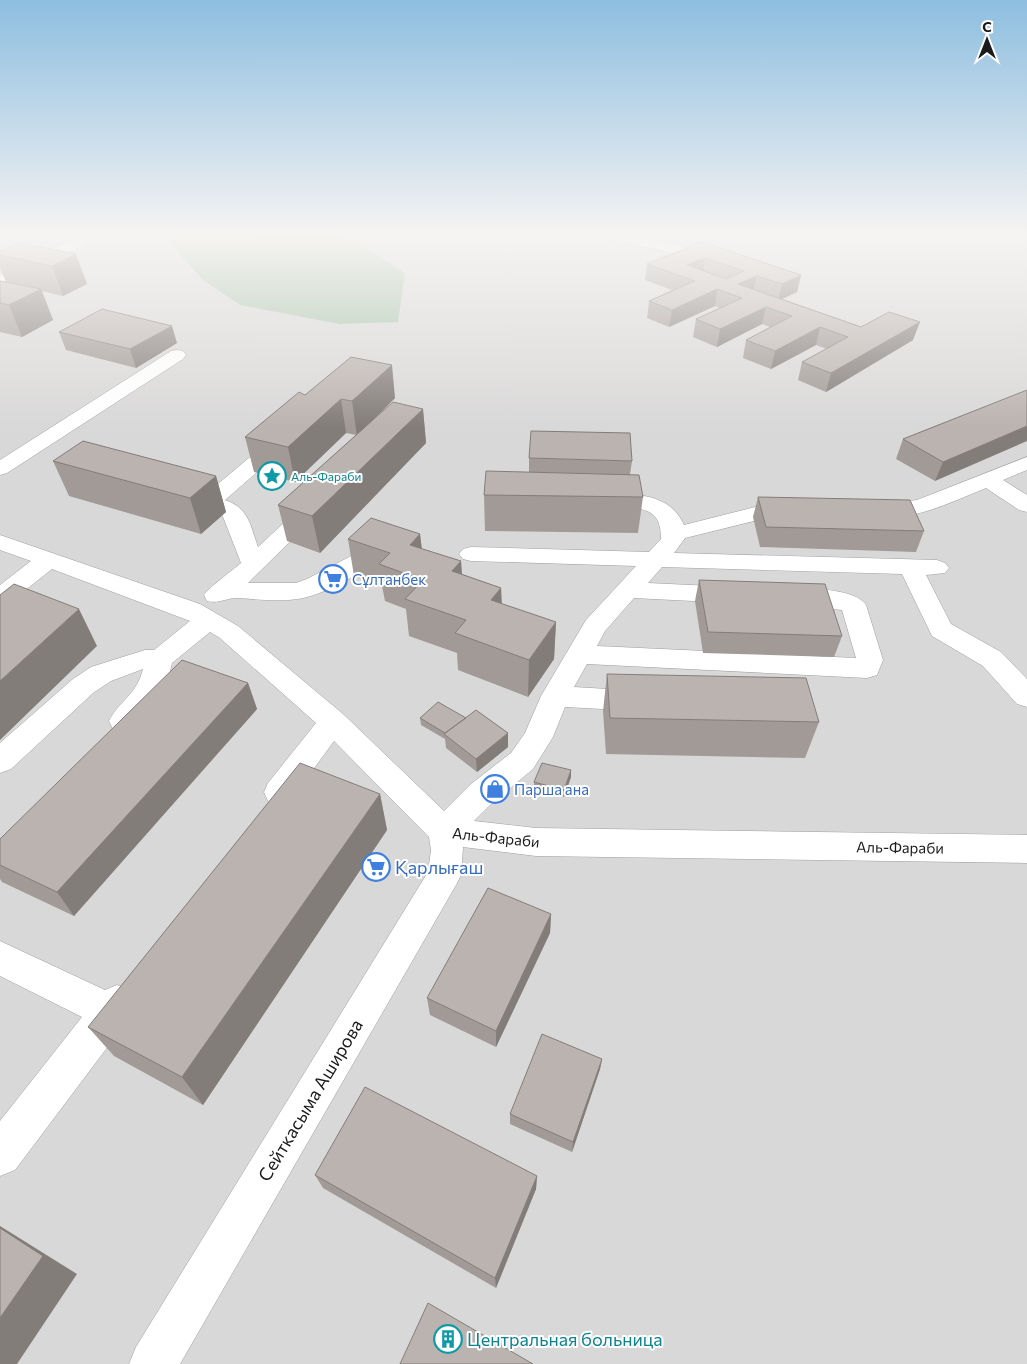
<svg xmlns="http://www.w3.org/2000/svg" width="1027" height="1364" viewBox="0 0 1027 1364" font-family="Commissioner,sans-serif">
	<style>
		.residential { fill: #d9d8d8 }
		.cemetery { fill: #a5c2a8 }
		.lines { fill: none; stroke-linecap: round; stroke-linejoin: round }
		.minor-casing { stroke: #9f9f9f; stroke-width: 1 }
		.minor { fill: #fff; fill-rule: evenodd }
		.wall { fill: #a19a96 }
		.shaded-wall { fill: #837d7a }
		.building { fill: #bbb3af; stroke: #837d7a; fill-rule: evenodd }
		.labels { text-anchor: middle; dominant-baseline: central; stroke-width: 4; stroke-linejoin: round; paint-order: stroke }
		.far-culture-label { font-size: 12px; fill: #0d838f; stroke: #fff; text-anchor: start }
		.shop-label { font-size: 15px; fill: #366cbe; stroke: #fff; text-anchor: start }
		.street-label { font-size: 15px; fill: #1b1b1b; stroke: #fff }
		.near-shop-label { font-size: 18px; fill: #366cbe; stroke: #fff; text-anchor: start }
		.near-street-label { font-size: 18px; fill: #1b1b1b; stroke: #fff }
		.near-culture-label { font-size: 18px; fill: #0d838f; stroke: #fff; text-anchor: start }
	</style>
	<rect width="100%" height="100%" fill="#ebe7e1"/>
	<path class="residential" d="M0 236H1027V1364H0Z"/>
	<path class="cemetery" d="M163 236H346L405 273 398 322 340 324 240 305 203 280Z"/>
	<g class="lines">
		<defs>
			<path id="minor" d="M76 236H91L80 247 0 286V275L70 241Z
				M607 236H633L683 247 685 250 678 254 609 239Z
				M177 350 183 351 186 355 183 359 7 473 0 475V460L171 351Z
				M282 434 289 436 292 440 289 444 225 500C249 508 250 525 258 547L304 504 312 502 320 504 323 509 248 583H296L307 579 378 542 386 540 394 542 398 547 394 552C364 569 332 593 298 599 278 602 256 599 237 598 226 598 219 604 207 601L204 595C208 588 232 571 241 563L222 514 181 501 178 496 181 491 189 489 206 494 275 436Z
				M1027 457V470L1003 480 1027 495V512L1019 510 986 488C948 503 911 524 869 514L866 509 869 504C885 500 901 503 917 500Z
				M605 493C635 494 670 493 684 525L791 498 799 500 802 505 799 510 685 538 674 553 937 560 945 563 949 568 945 573 926 575 951 624 1001 652 1027 679V707L1017 704 983 666 932 636 902 574 662 567 648 583 733 587 742 589 745 595 742 601 733 603 634 598 605 631 597 646 856 658 842 610 785 604 782 598 785 592C804 587 855 588 866 605L883 660 877 675 867 678 587 664 574 687 641 691 651 694 655 701 651 708 641 711 565 707 553 737 533 769 493 802 474 821 536 828 1027 835V863L536 856 463 847 461 875 456 885 180 1364H129L136 1347 428 872 431 850 429 837 334 741 290 801 279 804 268 801 264 792 268 783 316 723 220 638 210 632 172 663 168 680 156 704 133 729 123 732 113 729 109 721C120 700 136 696 143 669L111 681 93 693 11 769 0 773V743L73 679 91 667 145 650H154L190 621 52 569 9 603 0 605V585L31 561 0 550V535L200 604 238 626 343 714 444 811 471 784 511 753 525 733 541 696 586 620 636 566 471 561 463 559 459 554 463 549 471 547 649 552 661 539C662 497 625 512 597 505L594 500 597 495Z
				M0 941 105 990 117 985 130 990 136 1003 124 1025 15 1170 0 1176V1121L82 1017 0 976Z"/>
		</defs>
		<use href="#minor" class="minor-casing"/>
		<use href="#minor" class="minor"/>
	</g>
	<path class="wall" d="M702 242 801 275 797 292 782 299 861 327 913 340 826 392 798 380 802 362 827 349 816 345 771 369 743 358 746 340 770 327 762 324 717 347 693 337 696 319 720 308 715 306 669 327 647 318 649 301 672 290 645 280 647 264Z
		M0 251 76 254 87 284 63 296 42 291 53 320 22 337 0 332V281L6 282 0 268Z
		M59 332 177 343 136 368 66 350Z
		M1027 390 935 481 896 459 903 439Z
		M305 395 395 398 371 422 423 409 426 443 320 553 287 541 278 505 356 435 346 433 295 482 254 472 245 437Z
		M529 458 632 461 630 474 643 497 638 533 485 531 484 495 529 472Z
		M53 461 216 476 226 512 201 534 69 496Z
		M758 497 924 531 916 552 760 547 753 517Z
		M420 534 422 549 461 561 462 574 501 588 502 604 556 622 554 659 528 697 458 670 457 653 409 636 406 609 385 601 382 586 354 576 348 539Z
		M699 580 842 636 834 657 703 653 695 601Z
		M607 674 819 722 805 758 606 754 603 711Z
		M248 683 257 709 74 916 2 882 0 879V839Z
		M420 718 508 747 477 772 446 748 445 739 421 725Z
		M571 777 564 797 534 789V782Z
		M380 794 387 830 203 1105 114 1056 88 1027Z
		M551 914 550 933 496 1047 430 1015 427 998Z
		M602 1059 600 1069 572 1152 510 1124V1114Z
		M315 1175 537 1176 536 1189 496 1288 323 1188Z"/>
	<path class="shaded-wall" d="M76 254 87 284 63 296 52 266Z
		M705 258 703 274 687 265Z
		M801 275 797 292 778 301 782 284Z
		M757 276 753 292 738 284Z
		M41 289 53 320 22 337 9 305Z
		M717 289 715 306 669 327 672 310Z
		M766 307 762 324 717 347 720 329Z
		M920 322 913 340 826 392 831 373Z
		M172 326 177 343 136 368 130 349Z
		M820 327 816 345 771 369 775 351Z
		M392 365 395 398 357 436 352 401Z
		M341 399 346 433 295 482 288 447Z
		M423 409 426 443 320 553 312 516Z
		M1027 426V441L935 481 943 462Z
		M216 476 226 512 201 534 190 498Z
		M420 534 424 571 410 545Z
		M461 561 463 598 452 571Z
		M501 588 502 624 491 600Z
		M79 609 97 646 0 740V681Z
		M556 622 554 659 528 697 529 660Z
		M248 683 257 709 74 916 57 892Z
		M508 733V747L477 772 476 759Z
		M571 770V777L564 797V790Z
		M380 794 387 830 203 1105 182 1077Z
		M551 914 550 933 496 1047V1031Z
		M602 1059 600 1069 572 1152 573 1142Z
		M537 1176 536 1189 496 1288 495 1278Z
		M0 1226 77 1274 17 1364H0Z"/>
	<path class="building" d="M702 242 801 275 782 284 757 276 738 284 861 327 889 312 920 322 831 373 802 362 848 337 820 327 775 351 746 340 792 316 766 307 720 329 696 319 742 298 717 289 672 310 649 301 695 281 647 264ZM705 258 744 271 726 279 687 265Z
		M20 243 76 254 52 266 0 255V251Z
		M0 281 41 289 9 305 0 303Z
		M102 309 172 326 130 349 59 332Z
		M351 357 392 365 352 401 341 399 288 447 245 437 299 392 305 395Z
		M1027 390V426L943 462 903 439Z
		M393 402 423 409 312 516 278 505Z
		M531 431 630 433 632 461 529 458Z
		M83 441 216 476 190 498 53 461Z
		M486 471 639 475 643 497 484 495Z
		M758 497 910 500 924 531 766 527Z
		M371 518 420 534 410 545 461 561 452 571 501 588 491 600 556 622 529 660 455 633 466 620 405 599 423 580 379 564 390 553 348 539Z
		M699 580 825 584 842 636 708 632Z
		M14 584 79 609 0 681V595Z
		M182 660 248 683 57 892 0 865V839Z
		M607 674 806 678 819 722 610 718Z
		M438 702 466 718 445 733 420 718Z
		M476 710 508 733 476 759 444 734Z
		M300 763 380 794 182 1077 88 1027Z
		M542 763 571 770 564 790 534 782Z
		M488 888 551 914 496 1031 427 998Z
		M542 1034 602 1059 573 1142 510 1114Z
		M365 1087 537 1176 495 1278 315 1175Z
		M0 1228 43 1256 0 1318Z
		M428 1303 533 1364H400Z"/>
	<linearGradient id="sky" x2="0" y2="1"><stop stop-color="#8dbee0"/><stop offset="0.55" stop-color="#f6f4f2"/><stop offset="1" stop-color="#f6f4f2" stop-opacity="0"/></linearGradient>
	<rect width="1027" height="427" fill="url(#sky)"/>
	<defs>
		<symbol id="sight-ring" viewBox="-11 -11 22 22"><circle r="9.5" fill="#fff" stroke="#0f9aa8" stroke-width="1.5"/><path d="M0-6L1.8-2.2L6-1.7L2.9 1.2L3.7 5.4L0 3.3L-3.7 5.4L-2.9 1.2L-6-1.7L-1.8-2.2Z" fill="#0f9aa8"/></symbol>
		<symbol id="supermarket-ring" viewBox="-11 -11 22 22"><circle r="9.5" fill="#fff" stroke="#3f7fe0" stroke-width="1.5"/><path d="M-6-5.5h2.5l.6 2H6L4.5 2H-2.5L-4.4-4H-6ZM-1.5 3.2a1.3 1.3 0 1 0 .1 0ZM3 3.2a1.3 1.3 0 1 0 .1 0Z" fill="#3f7fe0"/></symbol>
		<symbol id="shop-ring" viewBox="-11 -11 22 22"><circle r="9.5" fill="#fff" stroke="#3f7fe0" stroke-width="1.5"/><path d="M-5-2.5h2.3a2.7 3.5 0 0 1 5.4 0H5L5.5 6h-11ZM-1.5-2.5h3a1.5 2.3 0 0 0-3 0Z" fill="#3f7fe0"/></symbol>
		<symbol id="building-ring" viewBox="-11 -11 22 22"><circle r="9.5" fill="#fff" stroke="#0f9aa8" stroke-width="1.5"/><path d="M-4-6H4V6H1V3H-1V6H-4ZM-2.5-4.3h1.7v1.8h-1.7ZM.8-4.3h1.7v1.8H.8ZM-2.5-1h1.7V.8h-1.7ZM.8-1h1.7V.8H.8Z" fill="#0f9aa8"/></symbol>
	</defs>
	<g fill-rule="evenodd">
		<use href="#sight-ring" x="256" y="460" width="32" height="32"/>
		<use href="#supermarket-ring" x="317" y="563" width="32" height="32"/>
		<use href="#shop-ring" x="479" y="773" width="32" height="32"/>
		<use href="#supermarket-ring" x="360" y="851" width="32" height="32"/>
		<use href="#building-ring" x="432" y="1323" width="32" height="32"/>
	</g>
	<g class="labels">
		<g class="far-culture-label">
			<text x="291" y="476">Аль-Фараби</text>
		</g>
		<g class="shop-label">
			<text x="352" y="579">Сұлтанбек</text>
			<text x="514" y="789">Парша ана</text>
		</g>
		<g class="street-label">
			<text transform="translate(496 837) rotate(6)">Аль-Фараби</text>
			<text transform="translate(900 847) rotate(1)">Аль-Фараби</text>
		</g>
		<g class="near-shop-label">
			<text x="395" y="867">Қарлығаш</text>
		</g>
		<g class="near-street-label">
			<text transform="translate(310 1100) rotate(-59)">Сейткасыма Аширова</text>
		</g>
		<g class="near-culture-label">
			<text x="467" y="1339">Центральная больница</text>
		</g>
	</g>
	<g transform="translate(987 40)" stroke="#ffffff" stroke-width="4" paint-order="stroke">
	<path d="M0-4L9 19L0 12L-9 19Z" fill="#1b1b1b"/>
	<text y="-8" font-size="14" font-weight="bold" text-anchor="middle" fill="#1b1b1b">С</text>
	</g>
</svg>
